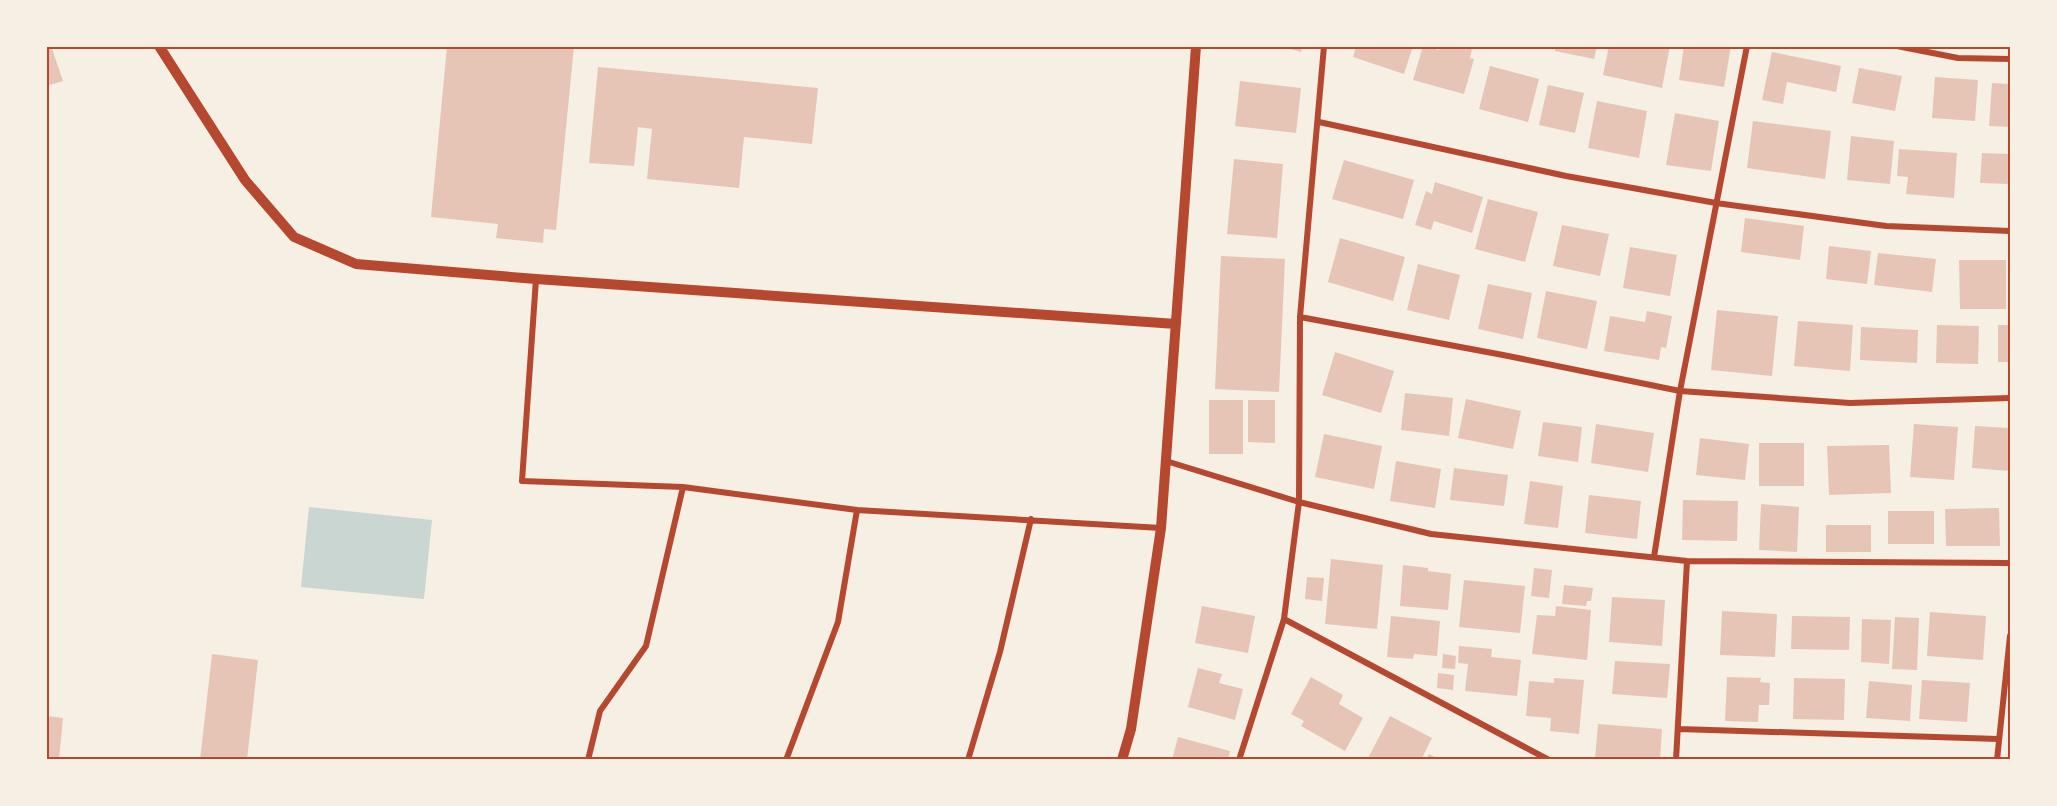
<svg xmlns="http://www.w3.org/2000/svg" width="2057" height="806" viewBox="0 0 2057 806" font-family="Lato,sans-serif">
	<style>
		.water { fill: #c9d6d2 }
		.building { fill: #e6c5b7 }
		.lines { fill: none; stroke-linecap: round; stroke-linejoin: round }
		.minor { stroke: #b5482f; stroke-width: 6 }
		.tertiary { stroke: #b5482f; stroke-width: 10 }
		.neatline { fill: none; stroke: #b5482f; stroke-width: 2 }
	</style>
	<rect width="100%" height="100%" fill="#f6efe4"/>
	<path class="water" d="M309 507 432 520 424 599 301 587Z"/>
	<path class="building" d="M46 46H51L63 81 46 86Z
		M447 46H574L556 230 544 229 543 243 496 238 498 224 431 217Z
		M1279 46H1302L1301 52Z
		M1356 46H1413L1404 74 1353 57Z
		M1423 46 1439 50 1440 46H1462L1472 49 1470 58 1474 59 1464 94 1413 80Z
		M1556 46H1597L1594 59 1555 51Z
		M1609 46H1670L1662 88 1603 75Z
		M1684 46H1731L1724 87 1679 80Z
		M1772 52 1841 66 1836 92 1787 82 1783 104 1762 100Z
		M1490 66 1539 79 1528 122 1479 109Z
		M598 67 818 88 812 144 744 137 739 188 647 179 652 129 638 127 634 166 589 163Z
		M1859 68 1902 76 1895 111 1852 103Z
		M1935 77 1978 80 1975 121 1932 118Z
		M1240 81 1301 88 1296 133 1235 126Z
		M1992 83 2010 84V127L1989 126Z
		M1548 85 1584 93 1575 133 1539 125Z
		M1597 101 1647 111 1639 158 1588 148Z
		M1675 113 1719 121 1711 171 1666 165Z
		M1753 121 1831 131 1825 179 1747 168Z
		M1851 136 1894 141 1890 184 1847 180Z
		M1899 149 1957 153 1954 198 1906 194 1908 177 1897 176Z
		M1982 153 2010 154V184L1980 183Z
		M1234 159 1283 164 1277 238 1227 234Z
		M1344 160 1414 180 1403 219 1332 199Z
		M1435 182 1483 197 1472 233 1434 221 1431 230 1415 225 1426 191 1432 194Z
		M1488 199 1538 212 1525 262 1475 249Z
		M1745 218 1804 226 1800 260 1741 252Z
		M1562 225 1609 234 1600 276 1553 266Z
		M1340 238 1405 257 1393 301 1328 282Z
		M1829 246 1871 251 1867 284 1826 279Z
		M1630 247 1677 255 1670 296 1623 288Z
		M1878 253 1936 259 1932 292 1874 285Z
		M1221 256 1285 259 1279 392 1215 389Z
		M1959 260H2006V309H1960Z
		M1418 264 1460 275 1449 320 1407 310Z
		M1488 284 1532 293 1523 339 1478 329Z
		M1546 291 1597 301 1587 349 1537 338Z
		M1717 310 1778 316 1772 376 1711 370Z
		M1647 311 1672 316 1666 348 1661 347 1659 360 1604 351 1610 316 1645 322Z
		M1798 321 1853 325 1850 371 1794 366Z
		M1937 325 1979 326 1978 364 1936 363Z
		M1998 325H2010V362H1998Z
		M1861 327 1918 330 1917 363 1860 360Z
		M1335 352 1394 371 1381 413 1322 395Z
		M1405 393 1453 398 1449 436 1401 430Z
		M1466 399 1521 411 1513 449 1458 438Z
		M1209 400H1243V454H1209Z
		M1248 400H1275V443L1248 442Z
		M1543 422 1582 427 1578 462 1538 456Z
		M1596 424 1654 433 1648 472 1591 463Z
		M1914 424 1958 427 1954 480 1910 477Z
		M1975 426 2010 428V471L1972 468Z
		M1324 434 1382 446 1374 489 1315 477Z
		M1700 438 1749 444 1745 480 1696 475Z
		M1759 443H1804V486H1759Z
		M1889 445 1891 493 1829 495 1827 446Z
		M1396 461 1441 469 1435 508 1390 501Z
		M1454 468 1508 475 1504 506 1450 500Z
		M1530 481 1563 486 1558 528 1524 524Z
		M1589 495 1641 501 1637 539 1585 533Z
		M1683 500 1738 501 1737 541 1682 540Z
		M1761 504 1799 507 1797 552 1759 550Z
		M1999 508 2000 546H1946L1945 509Z
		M1888 511H1934V544H1888Z
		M1826 525H1871V552H1826Z
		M1331 559 1383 565 1377 629 1325 624Z
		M1403 565 1428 568V571L1451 574 1448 610 1400 606Z
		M1534 568 1552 570 1549 598 1531 596Z
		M1307 577 1324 578 1322 601 1305 599Z
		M1464 580 1525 586 1520 633 1459 627Z
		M1564 585 1593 588 1591 601H1587L1586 606 1562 604Z
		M1612 597 1665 600 1662 646 1609 642Z
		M1202 606 1255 616 1248 653 1195 643Z
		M1556 606 1591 610 1587 660 1532 654 1537 615 1555 616Z
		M1722 611 1777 614 1775 657 1720 655Z
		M1930 612 1986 616 1983 660 1927 656Z
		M1391 616 1440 621 1437 656 1414 654 1413 659 1387 657Z
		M1792 616 1850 617 1849 650 1791 649Z
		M1895 617 1919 618 1917 670 1892 669Z
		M1862 619 1891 620 1889 664 1861 662Z
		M1459 646 1492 649 1491 657 1521 660 1517 696 1465 691 1468 664 1458 663Z
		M212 654 258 660 247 760H200Z
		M1443 654 1456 656 1455 669 1442 668Z
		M1615 661 1670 664 1667 698 1612 694Z
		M1198 668 1222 674 1219 683 1243 689 1235 720 1188 707Z
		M1438 673 1454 675 1453 690 1437 688Z
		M1311 677 1343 695 1339 704 1363 718 1345 751 1301 726 1304 721 1291 714Z
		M1727 677 1761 678 1760 682 1770 683 1769 705H1759L1758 722 1725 721Z
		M1554 678 1584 680 1579 734 1550 731 1551 718 1526 716 1529 681 1554 683Z
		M1794 678 1845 679 1844 720 1793 719Z
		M1922 680 1970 683 1967 722 1919 719Z
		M1869 681 1912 685 1910 721 1866 718Z
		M46 716 63 718 59 760H46Z
		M1390 716 1432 738 1421 760H1367Z
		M1598 724 1662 729 1660 760 1595 759Z
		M1178 737 1230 751 1228 760H1172Z
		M1429 754 1440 760H1426Z"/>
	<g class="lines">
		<path class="minor" d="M1897 46 1958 58 2010 59
			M1319 122 1566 176 1716 203 1886 226 2010 231
			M536 279 522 481 683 487 857 510 1161 528
			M1300 317 1503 355 1680 391 1850 403 2010 398
			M1166 461 1299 502 1431 534 1687 561 2010 563
			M1654 557 1680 391 1747 46
			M1284 619 1549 760
			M1679 729 1998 739
			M588 760 600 711 646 646 683 487
			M786 760 838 622 857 510
			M968 760 1000 652 1031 519
			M1239 760 1284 619 1299 502 1300 317 1324 46
			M1676 760 1687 561
			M1997 760 2010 636"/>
		<path class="tertiary" d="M159 46 245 180 294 237 356 264 536 279 1176 324
			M1122 760 1131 729 1161 528 1196 46"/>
	</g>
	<rect width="2057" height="806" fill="none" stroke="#f6efe4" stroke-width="96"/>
	<rect x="48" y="48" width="1961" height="710" class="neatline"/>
</svg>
